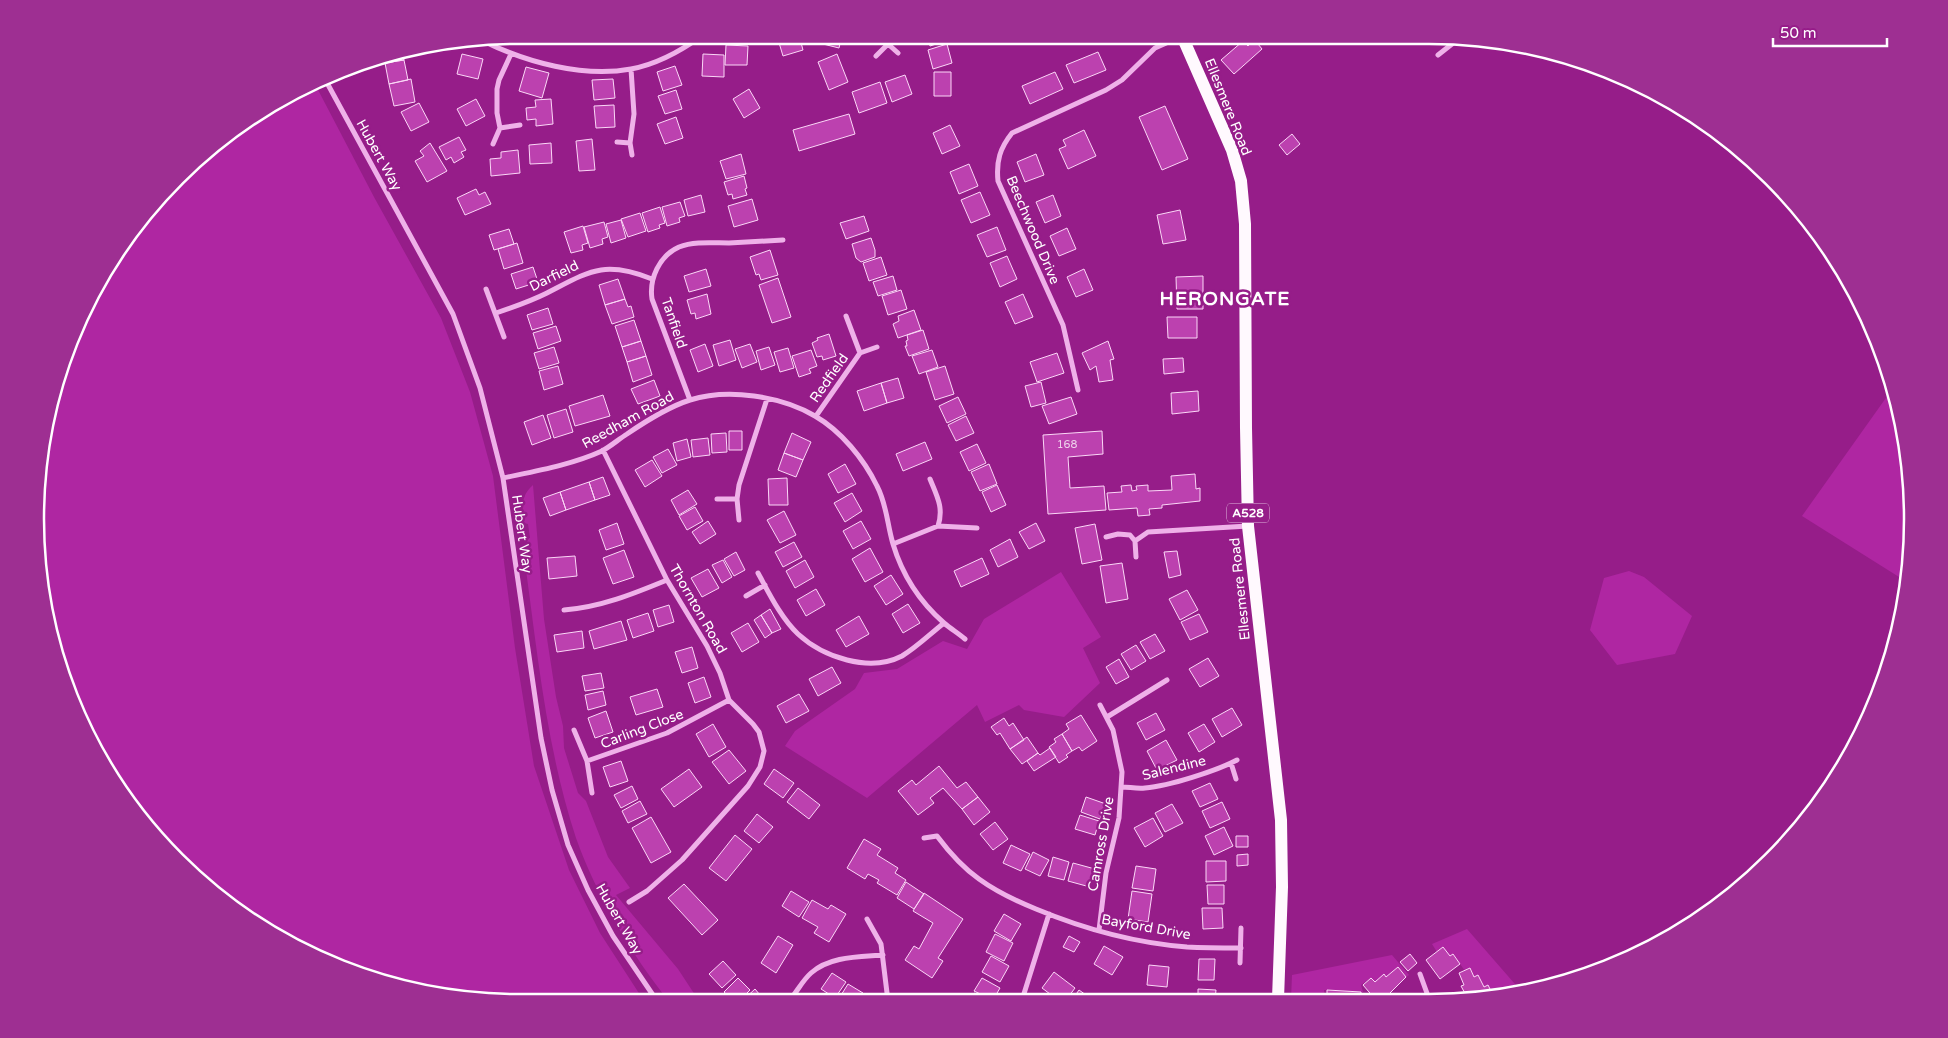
<svg xmlns="http://www.w3.org/2000/svg" width="1948" height="1038" viewBox="0 0 1948 1038" font-family="'Varela Round',sans-serif">
	<style>
		.green { fill: #af26a2 }
		.building { fill: #bc41af; stroke: #fbd7f7 }
		.lines { fill: none; stroke-linecap: round; stroke-linejoin: round }
		.minor { stroke: #efb1e9; stroke-width: 5 }
		.primary { stroke: #fff9fe; stroke-width: 12 }
		.labels { text-anchor: middle; dominant-baseline: central; stroke-width: 5; stroke-linejoin: round; paint-order: stroke }
		.number-label { font-size: 11px; fill: #eed0eb }
		.shield { fill: #961d89; stroke: #e0bbdc; stroke-width: 1 }
		.shield-label { font-size: 12px; font-weight: bold; fill: #fff }
		.street-label { font-size: 14px; fill: #fff; stroke: #961d89 }
		.district-label { font-size: 19px; font-weight: bold; letter-spacing: 1px; fill: #fff; stroke: #961d89 }
		.rim { fill: none; stroke: #fff; stroke-width: 2.5 }
	</style>
	<rect width="100%" height="100%" fill="#961d89"/>
	<path class="green" d="M316 86 374 197 441 318 470 392 493 476 515 648 534 766 569 870 600 933 644 1001 488 1002 394 987 305 953 225 903 155 838 72 704 36 551 51 394 116 250 224 135Z
		M1893 388 1909 456 1912 551 1907 582 1802 516Z
		M533 485 544 619 556 697 563 726 564 748 578 793 586 801 608 857 630 888 616 895 678 969 699 1001H669C633 958 595 892 576 838 546 747 537 649 524 555H527V539L530 538 528 524 524 523C522 507 520 497 533 485Z
		M1629 571 1644 577 1692 616 1675 654 1617 665 1590 630 1604 578Z
		M1061 572 1101 637 1083 648 1100 683 1064 717 1024 710 1019 705 985 722 977 705 867 798 785 746 795 731 855 689 864 673 897 669 943 641 967 649 984 619Z
		M1467 929 1521 991 1495 998 1488 985 1484 987 1478 976 1474 977 1470 968 1465 971 1453 954 1450 956 1437 952 1432 944Z
		M1392 955 1409 975 1406 977 1398 967 1386 977 1384 975 1375 982 1371 978 1361 985 1363 992 1324 990 1325 999H1291L1292 975Z"/>
	<path class="building" d="M781 35H799L803 50 783 56 777 36Z
		M821 35H842L839 48 819 43Z
		M927 35H948L949 40 930 46Z
		M1254 39 1262 49 1234 74 1221 60 1243 41 1248 46Z
		M947 44 952 63 933 69 928 50Z
		M726 45 748 46 747 65H725Z
		M1098 52 1106 70 1074 83 1066 65Z
		M403 54 404 60 385 63 384 57Z
		M462 54 483 59 478 79 457 74Z
		M703 54 724 55V77L702 76Z
		M837 54 848 82 829 90 818 62Z
		M404 60 408 80 389 84 385 63Z
		M675 66 682 85 663 91 657 72Z
		M526 67 549 73 542 98 519 91Z
		M934 72H951V96H934Z
		M1055 72 1063 89 1030 104 1022 86Z
		M905 75 912 94 892 102 885 82Z
		M411 79 415 102 394 106 389 84Z
		M613 79 615 98 594 100 592 80Z
		M880 82 887 103 859 113 852 92Z
		M749 89 760 108 744 118 733 99Z
		M676 90 682 109 665 114 658 96Z
		M476 99 485 116 466 126 457 109Z
		M551 99 553 124 536 126V119L527 120 526 108 536 107 535 100Z
		M419 103 429 122 411 131 401 112Z
		M614 105 615 127 596 128 594 106Z
		M1165 106 1188 159 1162 170 1139 117Z
		M849 114 855 134 799 151 793 130Z
		M676 117 683 138 665 144 657 124Z
		M950 125 960 146 942 154 933 133Z
		M1084 130 1096 156 1068 169 1059 149 1066 146 1063 140Z
		M1292 134 1300 144 1287 155 1279 145Z
		M459 137 466 150 461 152 464 157 454 163 451 157 446 160 439 147Z
		M592 139 595 170 579 171 576 141Z
		M430 143 447 171 427 182 415 161 424 156 420 151Z
		M551 143 552 163 530 164 529 145Z
		M518 150 520 173 491 176 490 159 501 158V152Z
		M741 154 746 174 726 179 720 161Z
		M1036 154 1044 175 1025 182 1017 162Z
		M969 164 978 186 959 194 950 172Z
		M744 176 747 188 745 189 747 195 733 199 732 194 728 195 724 182Z
		M476 189 479 195 485 192 491 204 465 215 457 198Z
		M980 192 990 215 971 223 961 200Z
		M701 195 705 212 688 216 684 200Z
		M1053 195 1061 216 1045 223 1036 202Z
		M752 199 758 220 734 227 728 206Z
		M680 202 685 216 679 218 680 222 667 226 662 207Z
		M660 207 665 223 659 225 660 228 648 232 642 213Z
		M1180 210 1186 240 1163 244 1157 215Z
		M640 213 646 231 628 237 621 219Z
		M864 216 869 231 846 239 840 223Z
		M621 220 626 238 611 243 606 224Z
		M604 222 608 237 602 239 603 244 590 248 584 227Z
		M583 226 588 243 582 245 583 250 571 253 564 232Z
		M997 227 1006 250 987 257 977 235Z
		M1067 228 1076 249 1059 256 1050 236Z
		M509 229 514 244 494 250 489 235Z
		M871 238 875 250V257L861 262 856 258 852 244Z
		M517 243 523 263 504 269 498 249Z
		M770 250 778 275 761 280 759 274 756 275 750 257Z
		M1007 256 1017 279 1000 287 990 263Z
		M881 257 887 275 869 281 863 263Z
		M533 267 538 282 516 289 511 274Z
		M706 269 711 286 689 292 684 276Z
		M1084 269 1093 290 1076 297 1067 277Z
		M893 276 897 290 878 296 873 282Z
		M1203 276V309H1177L1176 277Z
		M778 278 791 317 772 323 759 285Z
		M618 279 625 299 605 305 599 285Z
		M901 290 907 309 888 315 882 296Z
		M707 294 711 314 696 319 695 313 691 314 687 300Z
		M1023 294 1033 317 1015 324 1005 302Z
		M625 299 628 307 631 306 634 317 612 324 605 305Z
		M548 308 553 324 532 330 527 315Z
		M914 310 921 330 898 338 893 324 899 321 898 316Z
		M1167 317H1197V338H1168Z
		M634 320 641 341 622 347 615 326Z
		M556 326 561 341 538 349 533 333Z
		M923 330 929 349 909 356 905 346H907L906 341 908 340 907 335Z
		M829 334 836 356 823 360 822 356 817 357 812 343 818 340 817 338Z
		M730 340 736 360 719 366 713 345Z
		M641 341 646 356 627 362 622 347Z
		M1108 341 1114 359 1110 360 1113 380 1099 382 1096 366 1090 370 1082 353Z
		M705 344 713 366 698 372 690 350Z
		M750 344 757 362 742 368 735 349Z
		M554 347 559 363 539 369 534 353Z
		M769 347 775 365 761 370 756 351Z
		M788 348 794 368 780 372 774 352Z
		M811 350 817 366 809 369 811 373 799 377 792 356Z
		M932 350 938 367 919 374 912 356Z
		M1057 353 1064 373 1037 382 1030 362Z
		M646 356 652 375 633 382 627 362Z
		M1183 358 1184 372 1164 374 1163 359Z
		M558 366 563 384 544 390 539 371Z
		M945 366 954 394 935 400 926 372Z
		M898 378 904 398 887 403 881 383Z
		M654 380 660 396 638 404 631 389Z
		M1041 382 1046 403 1031 407 1025 386Z
		M881 383 887 403 864 411 857 391Z
		M1198 391 1199 411 1172 414 1171 393Z
		M603 395 610 416 575 426 569 406Z
		M958 397 966 414 947 423 939 406Z
		M1071 397 1077 414 1049 424 1042 406Z
		M566 409 573 432 554 438 547 415Z
		M543 415 551 438 532 445 524 422Z
		M966 416 974 433 956 441 948 425Z
		M729 431H742V450H729Z
		M1102 431 1103 454 1068 457 1070 488 1104 486 1106 510 1048 514 1043 435Z
		M726 433 727 452 712 453 711 434Z
		M792 433 811 442 803 460 784 453Z
		M708 438 710 455 693 457 691 440Z
		M687 439 691 457 677 461 673 443Z
		M925 442 932 459 903 471 896 454Z
		M977 444 986 463 969 471 960 452Z
		M668 449 677 465 662 473 653 457Z
		M784 453 803 460 796 477 778 470Z
		M652 460 662 476 645 487 635 470Z
		M845 464 856 484 838 493 828 474Z
		M989 464 997 484 980 491 971 472Z
		M1195 474 1196 489 1200 488V501L1162 505V508L1149 509 1150 515 1138 516 1137 508 1109 510 1107 493 1122 492 1121 486 1131 485 1132 491 1137 490 1136 486 1148 485V491L1172 490 1171 476Z
		M603 477 610 495 595 500 589 482Z
		M787 478 788 505H769L768 479Z
		M589 482 595 500 566 510 560 492Z
		M997 485 1006 505 991 512 982 492Z
		M688 490 697 504 679 515 671 500Z
		M560 492 566 510 550 516 543 498Z
		M852 493 862 511 845 522 834 503Z
		M695 507 703 521 687 530 679 516Z
		M784 511 796 535 780 543 767 520Z
		M708 521 716 534 700 544 692 532Z
		M861 521 871 539 853 549 843 531Z
		M617 523 624 544 606 550 599 530Z
		M1036 523 1045 541 1029 549 1019 532Z
		M1095 524 1102 560 1082 564 1075 528Z
		M1010 539 1018 557 998 567 990 550Z
		M794 542 802 557 783 567 775 552Z
		M870 548 883 572 865 582 852 559Z
		M624 550 634 577 613 584 603 558Z
		M1177 551 1181 575 1169 578 1164 552Z
		M736 552 745 570 734 576 724 559Z
		M575 556 577 576 549 579 547 558Z
		M982 558 989 574 961 587 954 571Z
		M723 560 732 577 722 583 712 565Z
		M805 560 814 577 795 588 786 571Z
		M1122 563 1128 599 1106 603 1100 566Z
		M708 569 719 588 702 597 691 578Z
		M891 575 903 594 886 605 874 586Z
		M816 589 825 605 806 616 797 600Z
		M1187 590 1198 610 1180 620 1169 599Z
		M908 604 920 623 903 633 892 614Z
		M669 605 674 622 658 627 653 610Z
		M770 609 781 629 772 633 761 615Z
		M648 613 654 631 633 638 627 620Z
		M1199 614 1208 632 1190 640 1181 622Z
		M761 615 772 633 765 638 754 620Z
		M859 616 869 634 846 647 836 630Z
		M621 621 627 640 594 649 589 631Z
		M748 623 759 642 742 652 731 633Z
		M582 631 584 648 557 652 554 635Z
		M1155 634 1165 651 1150 659 1140 642Z
		M1136 645 1146 661 1131 670 1121 654Z
		M692 647 698 668 682 673 675 652Z
		M1208 658 1219 676 1200 687 1189 669Z
		M1119 659 1129 677 1116 684 1106 667Z
		M832 667 841 683 818 696 809 679Z
		M601 673 604 688 585 691 582 676Z
		M704 677 711 697 695 703 688 683Z
		M657 689 663 707 636 715 630 697Z
		M603 691 606 705 588 710 585 695Z
		M799 694 809 711 786 723 777 706Z
		M1232 708 1242 725 1222 737 1212 719Z
		M606 711 613 732 595 738 588 718Z
		M1156 713 1165 730 1146 740 1137 723Z
		M1081 715 1097 741 1082 751 1079 747 1072 751 1062 734 1069 729 1066 724Z
		M1004 718 1009 726 1013 723 1024 740 1010 749 1000 733 997 735 991 727Z
		M713 724 726 747 709 757 696 734Z
		M1204 724 1215 742 1199 752 1188 733Z
		M1062 734 1072 751 1066 755 1068 757 1059 763 1049 747 1056 742 1054 739Z
		M1027 737 1038 753 1022 764 1010 749Z
		M1166 740 1177 760 1157 770 1147 751Z
		M1050 748 1056 757 1034 771 1027 761 1038 753 1040 755Z
		M729 750 746 771 729 784 712 762Z
		M621 761 628 781 610 787 603 767Z
		M939 766 957 788 966 782 978 797 962 809 943 788 930 798 934 803 918 815 898 791 912 780 916 785Z
		M689 769 702 787 674 807 661 789Z
		M774 769 794 783 783 798 764 784Z
		M1210 783 1218 799 1200 807 1192 791Z
		M632 786 638 799 621 808 614 795Z
		M798 788 820 805 809 819 787 802Z
		M978 797 990 812 974 825 962 809Z
		M1086 797 1106 804 1100 819 1081 812Z
		M640 801 647 814 628 823 622 811Z
		M1222 802 1230 819 1210 828 1202 811Z
		M1172 804 1183 823 1165 832 1155 813Z
		M757 814 773 827 759 843 744 831Z
		M1080 815 1099 821 1095 835 1075 829Z
		M651 817 671 852 651 863 632 828Z
		M1153 818 1163 836 1145 847 1134 828Z
		M995 822 1008 839 993 850 980 834Z
		M1224 827 1233 846 1214 855 1205 836Z
		M735 835 752 849 726 881 709 868Z
		M1236 836H1248V847H1236Z
		M864 839 881 849 877 855 898 868 895 873 906 880 897 895 877 883 879 880 868 874 865 879 847 868Z
		M1011 845 1030 854 1021 871 1003 863Z
		M1033 852 1049 860 1040 876 1025 869Z
		M1248 854V865L1237 866V855Z
		M1053 857 1069 862 1064 880 1048 876Z
		M1206 861H1226V881L1206 882Z
		M1073 863 1095 869 1090 887 1068 881Z
		M1136 866 1156 869 1153 891 1132 888Z
		M906 882 924 894 914 909 897 898Z
		M684 884 718 920 702 935 668 898Z
		M1207 885H1224V904H1208Z
		M791 891 809 902 799 917 782 906Z
		M1132 891 1152 894 1148 922 1128 919Z
		M924 893 963 919 938 958 943 961 932 978 905 960 914 946 919 949 933 923 913 911Z
		M812 900 828 909 831 905 846 914 829 942 814 933 818 927 802 918Z
		M1202 908H1222L1223 928 1203 929Z
		M1004 914 1021 924 1011 941 994 931Z
		M995 934 1013 943 1004 961 986 952Z
		M778 936 793 945 776 973 761 963Z
		M1069 936 1080 942 1074 952 1063 947Z
		M1104 946 1123 957 1112 975 1094 964Z
		M1443 947 1450 956 1453 954 1460 964 1440 979 1426 960Z
		M1410 954 1417 963 1408 971 1400 962Z
		M991 956 1009 966 1000 982 982 972Z
		M1199 959H1215L1214 980H1198Z
		M723 961 736 975 722 988 709 974Z
		M1149 965 1169 967 1167 987 1147 985Z
		M1398 967 1406 977 1384 999H1375L1363 985 1371 978 1375 982 1384 974 1386 977Z
		M1470 968 1474 977 1478 975 1484 987 1488 985 1494 997 1490 999H1468L1461 986 1464 985 1459 973Z
		M1054 972 1075 988 1066 1000H1058L1042 988Z
		M832 973 846 982 835 998 821 989Z
		M738 978 750 990 739 1001H734L724 992Z
		M982 978 1000 988 993 1000 974 991Z
		M848 984 863 993 858 1001 838 1000Z
		M755 989 765 1001H742Z
		M1198 989 1216 990 1215 1000H1198Z
		M1079 990 1093 1000H1072Z
		M1327 990 1361 992V999H1327Z
		M974 993 987 1000H969Z"/>
	<g class="lines">
		<path class="minor" d="M878 35 898 53
			M1445 36 1452 44 1462 36
			M483 41C526 62 583 78 631 69 658 64 681 51 703 35
			M1438 55 1452 44
			M876 56 888 44
			M631 69 634 114 630 143 632 155
			M326 81 453 314 480 388 503 478 541 738 552 790 568 845 588 890 613 936 657 1001
			M500 128 520 125
			M617 142 630 143
			M493 144 500 128 497 113V89L499 80 511 54
			M486 289 504 337
			M496 313C514 307 531 301 547 293 590 271 604 260 652 279
			M846 316 860 353
			M1078 390 1063 325 998 181C996 161 1000 148 1012 133L1106 90 1122 80 1155 48 1182 36
			M690 400 652 299C649 279 659 256 679 247 694 241 713 243 729 243 747 242 765 241 783 240
			M816 416 860 353 877 347
			M603 450 667 580 707 646 720 673 729 700 753 724 759 732 764 751 760 767 748 786 682 860 647 891 629 902
			M503 478C536 471 571 465 602 451 611 446 619 439 627 434 646 421 668 407 690 400 728 388 781 396 815 416 841 431 864 459 877 486 887 505 887 524 893 544 902 574 920 602 944 623 951 629 958 633 965 639
			M930 479C937 496 944 508 938 526
			M717 499H737
			M739 520 737 499 739 485 767 399
			M1106 537 1118 534 1130 535 1135 541
			M893 544 938 526 977 528
			M1136 557 1135 541 1148 532 1248 526
			M758 573C769 593 781 618 798 634 823 657 869 673 902 656 917 647 930 634 944 623
			M746 596 765 585
			M564 610C601 607 633 594 667 580
			M1107 717 1167 680
			M574 730 587 761 592 793
			M587 761 667 733 729 700
			M1231 763 1236 779
			M1122 787C1129 787 1137 789 1145 788 1169 786 1216 771 1237 760
			M924 838 937 836C949 852 962 867 979 879 997 892 1016 901 1036 909 1084 929 1136 943 1187 947 1205 948 1223 948 1241 948
			M867 919 881 944 888 1001
			M1099 930 1106 873 1119 818 1122 772 1113 730 1100 705
			M1240 963 1241 928
			M1420 974 1428 996
			M1420 999 1428 996 1431 999
			M1022 1000 1049 914
			M789 1001C797 992 802 981 811 973 830 956 859 957 883 955"/>
		<path class="primary" d="M1182 36 1232 150 1241 181 1245 224 1246 428 1248 526 1281 820 1282 887 1278 999"/>
	</g>
	<g class="labels">
		<g class="number-label">
			<text x="1067" y="444">168</text>
		</g>
		<rect class="shield" x="1227" y="503.5" width="42" height="19" rx="4"/>
		<g class="shield-label">
			<text x="1248" y="513">A528</text>
		</g>
		<g class="street-label">
			<text transform="translate(1228 107) rotate(68)">Ellesmere Road</text>
			<text transform="translate(379 155) rotate(61)">Hubert Way</text>
			<text transform="translate(1033 230) rotate(67)">Beechwood Drive</text>
			<text transform="translate(554 276) rotate(-26)">Darfield</text>
			<text transform="translate(674 323) rotate(71)">Tanfield</text>
			<text transform="translate(829 378) rotate(-55)">Redfield</text>
			<text transform="translate(628 420) rotate(-29)">Reedham Road</text>
			<text transform="translate(522 534) rotate(82)">Hubert Way</text>
			<text transform="translate(1240 589) rotate(-96)">Ellesmere Road</text>
			<text transform="translate(698 609) rotate(60)">Thornton Road</text>
			<text transform="translate(642 729) rotate(-21)">Carling Close</text>
			<text transform="translate(1174 768) rotate(-14)">Salendine</text>
			<text transform="translate(1101 844) rotate(-80)">Camross Drive</text>
			<text transform="translate(619 919) rotate(60)">Hubert Way</text>
			<text transform="translate(1146 927) rotate(10)">Bayford Drive</text>
		</g>
		<g class="district-label">
			<text x="1225" y="299">HERONGATE</text>
		</g>
	</g>
	<path d="M0 0H1948V1038H0ZM519 44H1429A475 475 0 0 1 1904 519V519A475 475 0 0 1 1429 994H519A475 475 0 0 1 44 519V519A475 475 0 0 1 519 44Z" fill="#9e2f92" fill-rule="evenodd"/>
	<path class="rim" d="M519 44H1429A475 475 0 0 1 1904 519V519A475 475 0 0 1 1429 994H519A475 475 0 0 1 44 519V519A475 475 0 0 1 519 44Z"/>
	<path d="M1773 38v8h114v-8" fill="none" stroke="#ffffff" stroke-width="2.5"/>
	<text x="1780" y="38" font-size="15" fill="#ffffff" stroke="#961d89" stroke-width="4" paint-order="stroke">50 m</text>
</svg>
